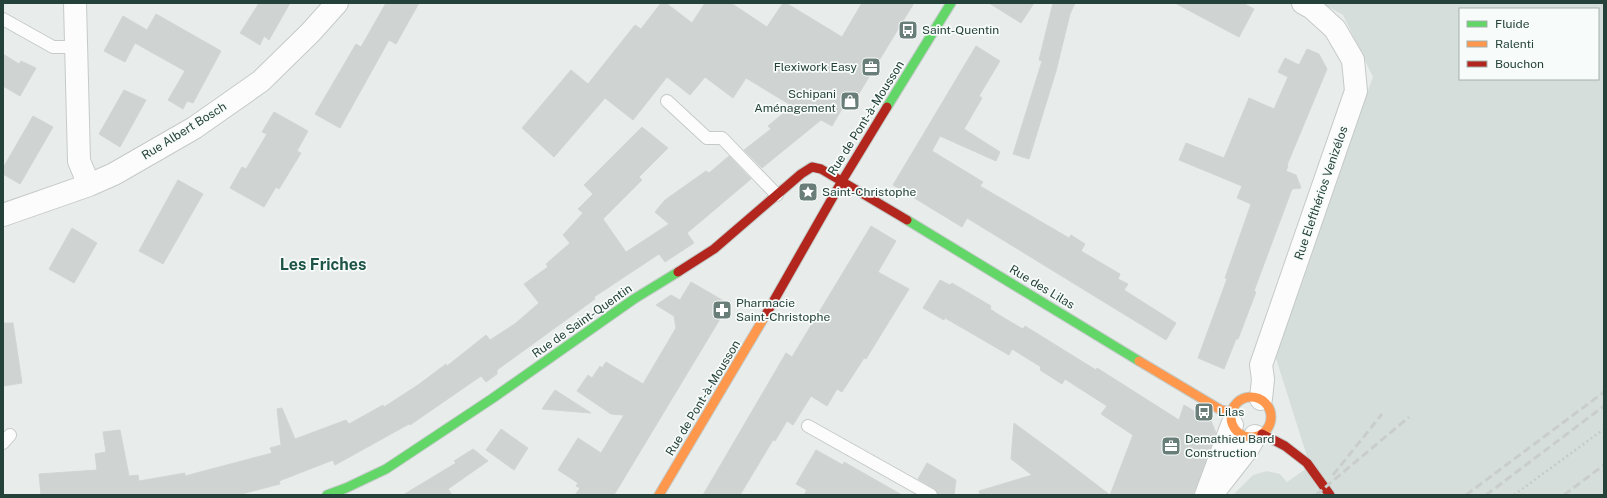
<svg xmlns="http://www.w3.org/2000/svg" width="1607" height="498" viewBox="0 0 1607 498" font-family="'Public Sans',sans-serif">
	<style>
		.built { fill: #d6dedb; fill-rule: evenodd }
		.building { fill: #cfd4d2; stroke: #d1d6d4 }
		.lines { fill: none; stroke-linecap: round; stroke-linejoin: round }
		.lane-casing { stroke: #c5cac8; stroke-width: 14 }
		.street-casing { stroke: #c5cac8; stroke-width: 24 }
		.fast-casing { stroke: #c3cbc8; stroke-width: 11 }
		.slow-casing { stroke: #c3cbc8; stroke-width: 11 }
		.jam-casing { stroke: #c3cbc8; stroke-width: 11 }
		.path { stroke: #c3ccca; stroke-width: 2.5; stroke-dasharray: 2 3; stroke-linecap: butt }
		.lane { stroke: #fcfcfc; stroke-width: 12 }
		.street { stroke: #fcfcfc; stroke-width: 22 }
		.fast { stroke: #63d668; stroke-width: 9 }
		.slow { stroke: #ff974d; stroke-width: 9 }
		.jam { stroke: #b3261e; stroke-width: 9 }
		.rail { stroke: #c9cdcc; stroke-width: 3; stroke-dasharray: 8 4; stroke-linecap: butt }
		.labels { text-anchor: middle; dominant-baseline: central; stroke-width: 3.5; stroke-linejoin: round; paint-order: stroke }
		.poi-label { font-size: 12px; fill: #24423a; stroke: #f7fbf9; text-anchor: start }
		.street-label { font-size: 12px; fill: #24423a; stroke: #f7fbf9 }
		.district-label { font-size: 16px; font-weight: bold; fill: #1f5548; stroke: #f7fbf9 }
	</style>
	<rect width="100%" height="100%" fill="#e8edeb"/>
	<path class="built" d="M1321 3H1604V495H1233L1253 475 1267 471 1280 474 1287 482 1310 466 1273 349 1373 77 1343 15ZM1460 9H1598V79H1460Z"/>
	<path class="building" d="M259 3H290L269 40 264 36 260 45 240 33Z
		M386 3H419L396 44 389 40 340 128 315 114 356 44 361 47Z
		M661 3H666L692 23 705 3H731L767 27 783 3H786L842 37 862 3H914L855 100 849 97 832 126 821 120 762 168 744 150 771 129 768 126 792 106 746 78 733 98 705 77 690 95 667 77 633 120 605 98 554 157 522 128 571 70 588 84 635 25 641 29Z
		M989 3H1034L1021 23Z
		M1053 3H1075L1070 14 1056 71 1029 159 1013 154 1042 61 1039 60Z
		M1175 3H1243L1254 9 1239 37Z
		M156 14 221 51 193 103 187 101 183 109 168 100 185 71 135 43 125 62 104 51 123 16 147 30Z
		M976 46 1000 61 979 96 982 98 964 129 1000 152 996 161 940 136 932 151 983 182 980 186 1069 238 1071 235 1085 244 1081 251 1120 274 1118 279 1128 284 1124 290 1176 323 1166 340 967 218 962 227 893 185Z
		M1307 49 1319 54 1327 69 1287 165 1288 166 1286 171 1296 175 1301 188 1292 189 1254 291 1256 292 1238 339H1236L1224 369 1198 358 1227 279 1225 278 1251 204 1237 198 1242 186 1179 160 1186 143 1224 158 1249 98 1274 109 1288 77 1278 72 1285 58 1299 65Z
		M3 54 19 64 21 61 36 68 20 96 3 86Z
		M124 90 146 100 120 147 99 134Z
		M274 112 308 131 297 151 301 153 279 189 276 187 264 207 230 188 242 167 246 169 267 134 262 132Z
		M33 116 53 127 20 184 3 174V168Z
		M642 127 668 148 639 177 642 180 603 219 626 252 669 224 655 212 665 200 706 171 709 173 729 156 751 179 687 233 694 243 665 262 659 254 594 297 595 299 497 370V374L486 382 481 376 410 425 409 424 335 465 333 460 279 481 280 484 238 495H41L39 474 97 470 95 454 106 452 103 432 120 430 129 476 138 475 139 481 185 473V476L272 453 270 448 281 445 277 409 282 408 295 439 346 420 349 424 383 405 384 407 418 385 446 364 447 366 486 335 490 340 516 323 539 303 524 284 548 267 546 264 570 243 563 235 583 213 578 209 593 194 584 185Z
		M178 180 203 194 163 264 139 251Z
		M871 226 896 241 878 272 909 289 866 359 864 358 842 392 837 389 827 406 811 396 793 425 787 421 775 441 773 440 740 495H703L786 353 792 357Z
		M72 228 97 243 74 283 49 269Z
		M940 280 950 285 952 283 991 306 990 309 1004 318 1023 329 1025 326 1096 370 1097 368 1179 420 1184 405 1211 421 1216 433 1193 495H1110L1133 435 1101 414 1107 406 1065 379 1062 384 1040 370 1041 367 1012 349 1009 355 945 318 944 320 923 308Z
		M691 282 729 304 614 495H575L580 488 576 486 578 483 558 470 578 438 601 453 624 415 611 414 577 391 588 375 592 378 600 366 602 368 606 362 643 384 676 328 674 316 656 305 671 295 680 300Z
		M3 323H13L22 383 3 386Z
		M555 390 591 413 542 409Z
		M1014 423 1059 456 1110 495H980L979 491 1032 475 1011 459Z
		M501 429 528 448 514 470 486 450Z
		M473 449 488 461 448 489 452 495H403L456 463 454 461Z
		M816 450 843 465 844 462 902 495H804L807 490 796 484Z
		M927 463 956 480 954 495H938L935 489 918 479Z"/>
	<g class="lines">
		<defs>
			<path id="lane" d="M3 19 53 47H76
				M667 101 707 138H722L777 195
				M808 426 931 495
				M3 443 10 435"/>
			<path id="street" d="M75 3 79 161 89 185
				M3 215 89 185 114 174 194 128 261 81 310 33 337 3
				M1261 399 1263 379 1261 365 1356 91 1353 60 1335 29 1312 8 1303 3
				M1216 489 1248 448 1255 436
				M1206 495 1232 425"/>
			<path id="fast" d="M887 107 951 3
				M907 220 1139 361
				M327 495 346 488 386 469 493 398 634 299 678 272"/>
			<path id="slow" d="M1139 361 1221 410 1231 412
				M1231 417a20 20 0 1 1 40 0a20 20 0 1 1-40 0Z
				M659 495 765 316"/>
			<path id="jam" d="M678 272 714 249 801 174 812 167 821 169 907 220
				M765 316 842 181 887 107
				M1262 434 1285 446 1307 463 1330 495"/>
		</defs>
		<use href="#lane" class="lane-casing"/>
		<use href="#street" class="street-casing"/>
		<use href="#fast" class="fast-casing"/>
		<use href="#slow" class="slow-casing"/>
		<use href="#jam" class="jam-casing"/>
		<path class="path" d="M1514 495 1604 429"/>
		<use href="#lane" class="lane"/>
		<use href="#street" class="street"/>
		<use href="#fast" class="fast"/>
		<use href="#slow" class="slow"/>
		<use href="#jam" class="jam"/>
		<path class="rail" d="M1333 475 1382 414
			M1316 495 1409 417
			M1466 495 1604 392
			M1486 495 1604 406
			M1564 495 1604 465"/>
	</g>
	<defs>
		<symbol id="bus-square" viewBox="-11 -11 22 22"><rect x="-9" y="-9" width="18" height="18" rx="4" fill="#697e78" stroke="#f7fbf9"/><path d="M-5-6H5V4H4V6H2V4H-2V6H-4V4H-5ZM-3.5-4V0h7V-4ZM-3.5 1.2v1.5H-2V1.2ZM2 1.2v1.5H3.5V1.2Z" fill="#fff"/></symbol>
		<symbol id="office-square" viewBox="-11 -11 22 22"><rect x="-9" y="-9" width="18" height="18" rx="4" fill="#697e78" stroke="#f7fbf9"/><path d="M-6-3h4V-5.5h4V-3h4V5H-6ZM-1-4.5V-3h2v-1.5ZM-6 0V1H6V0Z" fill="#fff"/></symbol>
		<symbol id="shop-square" viewBox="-11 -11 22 22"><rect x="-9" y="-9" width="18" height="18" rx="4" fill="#697e78" stroke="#f7fbf9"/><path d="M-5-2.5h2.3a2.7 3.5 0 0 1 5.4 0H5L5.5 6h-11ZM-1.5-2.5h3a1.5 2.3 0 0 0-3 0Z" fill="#fff"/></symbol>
		<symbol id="sight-square" viewBox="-11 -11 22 22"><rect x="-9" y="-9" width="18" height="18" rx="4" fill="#697e78" stroke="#f7fbf9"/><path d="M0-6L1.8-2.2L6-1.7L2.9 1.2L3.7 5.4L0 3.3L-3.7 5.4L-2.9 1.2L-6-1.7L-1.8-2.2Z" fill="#fff"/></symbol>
		<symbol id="pharmacy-square" viewBox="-11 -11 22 22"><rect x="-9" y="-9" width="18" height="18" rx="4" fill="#697e78" stroke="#f7fbf9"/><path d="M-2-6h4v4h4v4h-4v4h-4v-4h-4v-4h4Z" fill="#fff"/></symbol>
	</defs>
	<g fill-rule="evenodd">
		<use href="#bus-square" x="897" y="19" width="22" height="22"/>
		<use href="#office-square" x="860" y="56" width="22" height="22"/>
		<use href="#shop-square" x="839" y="90" width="22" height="22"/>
		<use href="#sight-square" x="797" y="181" width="22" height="22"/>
		<use href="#pharmacy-square" x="711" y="299" width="22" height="22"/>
		<use href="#bus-square" x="1193" y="401" width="22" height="22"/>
		<use href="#office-square" x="1160" y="435" width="22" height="22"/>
	</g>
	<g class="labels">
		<g class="poi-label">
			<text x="922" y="30">Saint-Quentin</text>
			<text x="857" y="67" text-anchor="end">Flexiwork Easy</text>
			<text x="836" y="94" text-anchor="end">Schipani<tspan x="836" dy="14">Aménagement</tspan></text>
			<text x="822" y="192">Saint-Christophe</text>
			<text x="736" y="303">Pharmacie<tspan x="736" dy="14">Saint-Christophe</tspan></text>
			<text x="1218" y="412">Lilas</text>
			<text x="1185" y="439">Demathieu Bard<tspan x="1185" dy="14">Construction</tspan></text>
		</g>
		<g class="street-label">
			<text transform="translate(866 118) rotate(-58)">Rue de Pont-à-Mousson</text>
			<text transform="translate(184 131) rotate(-32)">Rue Albert Bosch</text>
			<text transform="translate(1321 193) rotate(-71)">Rue Elefthérios Venizélos</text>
			<text transform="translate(1042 287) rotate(31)">Rue des Lilas</text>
			<text transform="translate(582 321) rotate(-35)">Rue de Saint-Quentin</text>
			<text transform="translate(703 398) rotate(-59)">Rue de Pont-à-Mousson</text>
		</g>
		<g class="district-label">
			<text x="323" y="264">Les Friches</text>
		</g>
	</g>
	<rect width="1607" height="498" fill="none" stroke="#24423a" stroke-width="8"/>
	<rect x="1459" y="8" width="140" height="72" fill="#f7fbf9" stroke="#a3b1ad"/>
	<rect x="1467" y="21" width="20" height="6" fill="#63d668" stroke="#a3b1ad"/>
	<text x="1495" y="28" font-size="12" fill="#24423a">Fluide</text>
	<rect x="1467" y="41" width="20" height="6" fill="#ff974d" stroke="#a3b1ad"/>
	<text x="1495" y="48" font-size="12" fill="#24423a">Ralenti</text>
	<rect x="1467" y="61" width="20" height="6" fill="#b3261e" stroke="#a3b1ad"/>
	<text x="1495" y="68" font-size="12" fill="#24423a">Bouchon</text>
</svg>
